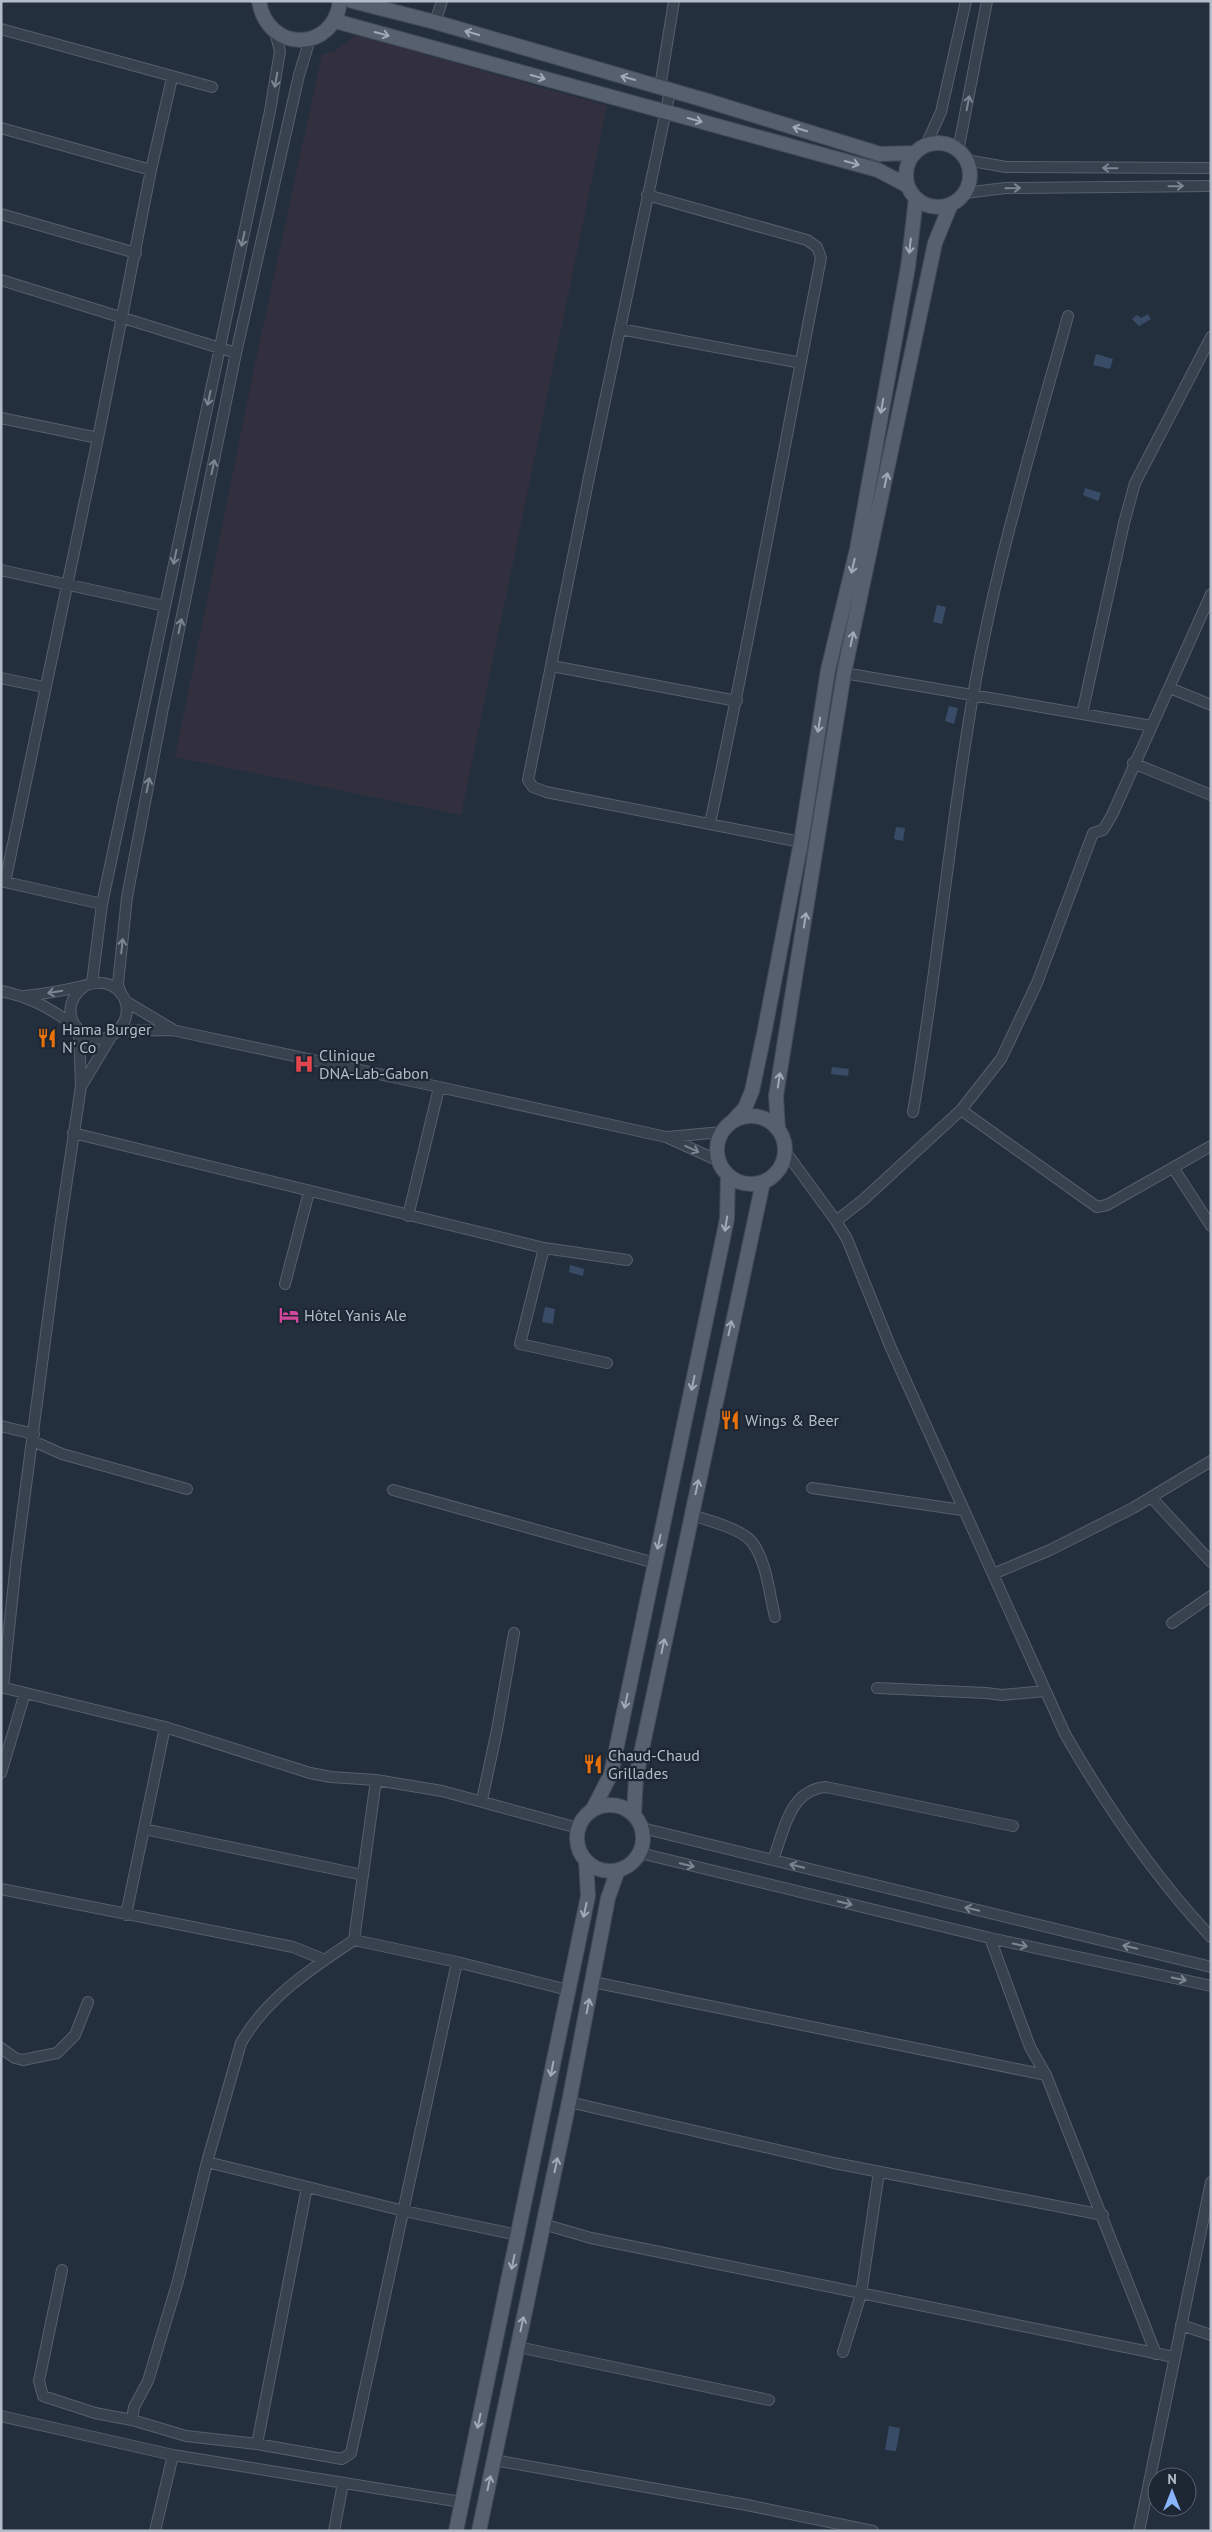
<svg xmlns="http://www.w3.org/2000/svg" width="1212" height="2532" viewBox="0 0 1212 2532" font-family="'PT Sans',sans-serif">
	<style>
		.medical { fill: #32303f }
		.water { fill: #394c67 }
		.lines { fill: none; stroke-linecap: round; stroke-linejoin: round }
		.minor-casing { stroke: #565f6c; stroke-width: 12 }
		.major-casing { stroke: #414a57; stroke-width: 16 }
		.minor { stroke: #38414e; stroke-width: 10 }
		.major { stroke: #56606e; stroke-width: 14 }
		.oneway { stroke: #a1aab7 }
		.oneway2 { stroke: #7c8592 }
		.labels { text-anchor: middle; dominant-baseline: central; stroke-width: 4.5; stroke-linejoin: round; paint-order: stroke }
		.poi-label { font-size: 16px; fill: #b4bcc9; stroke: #1d2633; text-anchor: start }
	</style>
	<rect width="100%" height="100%" fill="#242f3e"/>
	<path class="medical" d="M357 35 607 106 461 815 175 757 256 359 322 54 334 52Z"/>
	<path class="water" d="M1148 314 1151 319 1139 326 1132 319 1137 315 1141 318Z
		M1096 354 1113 359 1110 369 1093 365Z
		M1085 488 1101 493 1098 501 1083 495Z
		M937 605 946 607 942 624 933 622Z
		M949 706 958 708 954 724 945 721Z
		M896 827 905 828 903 841 894 839Z
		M832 1067 849 1069 848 1076 831 1074Z
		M570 1265 584 1269 583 1276 569 1272Z
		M545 1307 555 1309 553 1324 542 1322Z
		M889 2426 900 2428 896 2451 885 2450Z"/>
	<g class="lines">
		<defs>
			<path id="minor" d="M435 22 442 1
				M1 29 212 87
				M660 87 674 1
				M670 91 591 467 528 780 533 787 546 792 801 842
				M1 128 151 170
				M925 147 941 112 966 1
				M958 151 987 1
				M966 160 1006 167 1211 168
				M965 193 1005 188 1211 186
				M647 195 807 240 817 247 821 258C784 446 751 636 710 823
				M1 214 136 253
				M1 280 236 353
				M620 329 801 363
				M1 418 98 438
				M1 570 165 606
				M552 666 737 701
				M844 673 1152 726
				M1 678 44 687
				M1170 688 1211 705
				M1082 714 1124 523 1135 483 1211 337
				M1133 763 1211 795
				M1 881 102 904
				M5 882 98 438 151 170 172 78
				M92 983 102 904 270 111 280 51 275 32
				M1 991C31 997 49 1008 74 1025
				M121 994 118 984 127 897 163 708 236 353 299 75 310 39
				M25 996C43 994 61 991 78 987 86 986 93 982 101 983 112 983 123 992 126 1003 128 1012 126 1021 120 1028 95 1060 46 1014 85 986
				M125 1001 172 1029
				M119 1031 172 1030 416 1082 666 1137 719 1161
				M82 1085 112 1035
				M961 1110 1097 1207 1107 1205 1211 1146
				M913 1112C937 974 949 834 973 696 995 567 1033 442 1068 316
				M73 1133 544 1248 520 1344 607 1363
				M667 1137 722 1132
				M785 1151 836 1221 847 1239 891 1348 1065 1734C1107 1807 1153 1875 1211 1937
				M1174 1169 1211 1226
				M408 1216 439 1088
				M836 1221 863 1200 961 1110 1001 1059 1037 983 1093 833 1103 830 1112 815 1211 594
				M544 1248 627 1260
				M285 1284 309 1192
				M1 1426 34 1434
				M33 1441 62 1454 187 1489
				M812 1488 962 1510
				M393 1490 655 1563
				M1151 1497 1211 1562
				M691 1515C707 1520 742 1529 752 1542 767 1562 769 1593 775 1617
				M993 1574 1050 1550 1133 1508 1211 1461
				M1172 1623 1211 1596
				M1 1687 165 1727 310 1773 331 1777 376 1780 442 1791 578 1828
				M3 1687 16 1562 60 1227 81 1086 79 1032
				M877 1688 986 1693 1002 1695 1045 1691
				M1 1773 25 1693
				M482 1800 497 1730 514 1633
				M642 1828 1211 1967
				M144 1829 363 1875
				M640 1853 990 1938 1211 1986
				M773 1860C784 1831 789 1790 826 1787L1013 1826
				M1 1889 293 1947 325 1960
				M126 1915 165 1727
				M990 1938 1030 2047 1046 2075 1156 2354
				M354 1940 376 1780
				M593 1982 1046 2075
				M1 2048 15 2058 23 2060 57 2053 75 2035 88 2002
				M569 2102 834 2163 1103 2215
				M207 2162 404 2211 518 2235
				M307 2187 257 2444 342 2459 351 2453 457 1962
				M543 2224 591 2238 1174 2357
				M62 2270 39 2381 43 2396 95 2413 132 2420 134 2407 148 2381 178 2281 207 2162 241 2043C266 1998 312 1968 354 1940L457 1962 568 1990
				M1181 2325 1211 2335
				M518 2347 769 2400
				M843 2352 861 2294 879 2172
				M1 2416 173 2455 461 2502
				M132 2420 186 2436 257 2444
				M494 2460 747 2505 873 2531
				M155 2531 173 2455
				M334 2531 343 2483
				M1139 2531 1211 2182"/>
			<path id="major" d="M259 1C267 53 334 53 340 1
				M352 1 435 22 708 101 880 154 915 153
				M335 21 878 170 908 186
				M906 175a32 32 0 1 1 64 0a32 32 0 1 1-64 0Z
				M717 1150a34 34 0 1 1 68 0a34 34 0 1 1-68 0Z
				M732 1122 745 1108 752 1091 764 1034 801 842 828 670 857 549 908 267 916 198
				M778 1129 776 1096 844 673 935 243 951 204
				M577 1838a33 33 0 1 1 66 0a33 33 0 1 1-66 0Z
				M593 1809 611 1774 727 1219 728 1175
				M634 1815 636 1777 763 1182
				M456 2531 588 1896 586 1861
				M479 2531 569 2102 608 1898 618 1870"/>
		</defs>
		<use href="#minor" class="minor-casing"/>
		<use href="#major" class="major-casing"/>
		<use href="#minor" class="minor"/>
		<use href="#major" class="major"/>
	</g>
	<defs><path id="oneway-shaft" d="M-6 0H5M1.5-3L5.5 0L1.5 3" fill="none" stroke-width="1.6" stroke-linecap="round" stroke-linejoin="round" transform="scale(1.25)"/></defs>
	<g class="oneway">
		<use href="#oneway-shaft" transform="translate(472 33) rotate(-164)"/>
		<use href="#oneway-shaft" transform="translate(382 34) rotate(15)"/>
		<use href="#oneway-shaft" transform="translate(538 77) rotate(15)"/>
		<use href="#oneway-shaft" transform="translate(628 78) rotate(-164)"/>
		<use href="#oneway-shaft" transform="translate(695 120) rotate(15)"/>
		<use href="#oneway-shaft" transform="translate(800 129) rotate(-163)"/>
		<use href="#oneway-shaft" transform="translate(852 163) rotate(15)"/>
		<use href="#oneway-shaft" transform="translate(910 246) rotate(96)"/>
		<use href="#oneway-shaft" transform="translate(882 406) rotate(100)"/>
		<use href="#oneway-shaft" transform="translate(886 480) rotate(-78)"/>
		<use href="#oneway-shaft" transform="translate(853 566) rotate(103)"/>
		<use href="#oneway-shaft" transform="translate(852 639) rotate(-78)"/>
		<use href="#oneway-shaft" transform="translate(819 725) rotate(99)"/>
		<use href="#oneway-shaft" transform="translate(805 920) rotate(-81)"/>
		<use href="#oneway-shaft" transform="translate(779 1080) rotate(-81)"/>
		<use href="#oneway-shaft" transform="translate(726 1224) rotate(99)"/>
		<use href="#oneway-shaft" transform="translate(730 1328) rotate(-78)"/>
		<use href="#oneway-shaft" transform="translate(693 1383) rotate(102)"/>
		<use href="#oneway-shaft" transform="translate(697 1487) rotate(-78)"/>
		<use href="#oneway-shaft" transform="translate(659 1542) rotate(102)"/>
		<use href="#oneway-shaft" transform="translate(663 1646) rotate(-78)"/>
		<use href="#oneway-shaft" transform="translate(626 1701) rotate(102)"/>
		<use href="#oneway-shaft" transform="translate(585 1910) rotate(102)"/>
		<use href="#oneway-shaft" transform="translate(588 2006) rotate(-79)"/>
		<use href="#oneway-shaft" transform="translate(552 2069) rotate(101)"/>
		<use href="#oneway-shaft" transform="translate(556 2165) rotate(-78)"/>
		<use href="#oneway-shaft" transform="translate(513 2262) rotate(102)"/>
		<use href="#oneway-shaft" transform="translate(522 2324) rotate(-78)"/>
		<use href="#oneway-shaft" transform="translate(479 2421) rotate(102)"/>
		<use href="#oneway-shaft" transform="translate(489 2483) rotate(-78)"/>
	</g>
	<g class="oneway2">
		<use href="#oneway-shaft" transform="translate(276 80) rotate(100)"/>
		<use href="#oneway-shaft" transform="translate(968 103) rotate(-79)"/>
		<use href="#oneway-shaft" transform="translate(1110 168) rotate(-179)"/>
		<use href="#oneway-shaft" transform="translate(1176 186) rotate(-1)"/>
		<use href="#oneway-shaft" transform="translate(1013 188) rotate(-1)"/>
		<use href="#oneway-shaft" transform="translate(243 239) rotate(102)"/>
		<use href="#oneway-shaft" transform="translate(209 398) rotate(102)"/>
		<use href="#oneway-shaft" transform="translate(213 467) rotate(-78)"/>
		<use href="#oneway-shaft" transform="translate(175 557) rotate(102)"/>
		<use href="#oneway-shaft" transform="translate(180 626) rotate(-78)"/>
		<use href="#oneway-shaft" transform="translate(148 785) rotate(-79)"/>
		<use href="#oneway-shaft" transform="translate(122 946) rotate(-84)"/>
		<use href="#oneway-shaft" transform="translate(55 992) rotate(170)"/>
		<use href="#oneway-shaft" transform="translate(692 1149) rotate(25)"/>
		<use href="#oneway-shaft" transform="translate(687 1865) rotate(14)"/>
		<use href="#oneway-shaft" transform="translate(797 1866) rotate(-166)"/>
		<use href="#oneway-shaft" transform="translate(845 1903) rotate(14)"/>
		<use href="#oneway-shaft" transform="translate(972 1909) rotate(-166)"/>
		<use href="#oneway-shaft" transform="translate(1020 1945) rotate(12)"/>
		<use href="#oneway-shaft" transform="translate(1130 1947) rotate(-167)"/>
		<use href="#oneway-shaft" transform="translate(1179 1979) rotate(12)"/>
	</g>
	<defs>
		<symbol id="restaurant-bare" viewBox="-9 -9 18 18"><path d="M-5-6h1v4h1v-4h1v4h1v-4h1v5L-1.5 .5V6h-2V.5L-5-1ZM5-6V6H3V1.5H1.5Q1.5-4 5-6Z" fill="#e8710a" stroke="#1d2633" stroke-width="2.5" paint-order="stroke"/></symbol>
		<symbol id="hospital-bare" viewBox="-9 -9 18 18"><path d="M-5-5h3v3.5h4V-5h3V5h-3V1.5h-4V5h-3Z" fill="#e0444e" stroke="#1d2633" stroke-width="2.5" paint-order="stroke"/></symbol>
		<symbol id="hotel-bare" viewBox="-9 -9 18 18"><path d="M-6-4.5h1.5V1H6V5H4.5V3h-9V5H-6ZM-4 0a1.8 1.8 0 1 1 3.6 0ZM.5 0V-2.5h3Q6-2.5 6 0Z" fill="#d1479c" stroke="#1d2633" stroke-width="2.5" paint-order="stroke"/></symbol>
	</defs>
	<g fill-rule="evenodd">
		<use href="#restaurant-bare" x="33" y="1024" width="28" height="28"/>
		<use href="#hospital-bare" x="290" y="1050" width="28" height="28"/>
		<use href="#hotel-bare" x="275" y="1301" width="28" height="28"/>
		<use href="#restaurant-bare" x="716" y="1406" width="28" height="28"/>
		<use href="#restaurant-bare" x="579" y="1750" width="28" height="28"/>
	</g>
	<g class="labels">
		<g class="poi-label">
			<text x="62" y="1029">Hama Burger<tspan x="62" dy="18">N' Co</tspan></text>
			<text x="319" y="1055">Clinique<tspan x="319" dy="18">DNA-Lab-Gabon</tspan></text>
			<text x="304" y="1315">Hôtel Yanis Ale</text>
			<text x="745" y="1420">Wings &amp; Beer</text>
			<text x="608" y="1755">Chaud-Chaud<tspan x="608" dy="18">Grillades</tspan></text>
		</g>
	</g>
	<rect width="1212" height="2532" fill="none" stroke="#b4bcc9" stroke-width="5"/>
	<g transform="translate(1172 2492)"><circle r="24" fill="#1d2633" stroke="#59626f"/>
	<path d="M0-4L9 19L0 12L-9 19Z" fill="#8ab4f8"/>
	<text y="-8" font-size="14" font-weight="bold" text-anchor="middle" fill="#b4bcc9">N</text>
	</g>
</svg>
